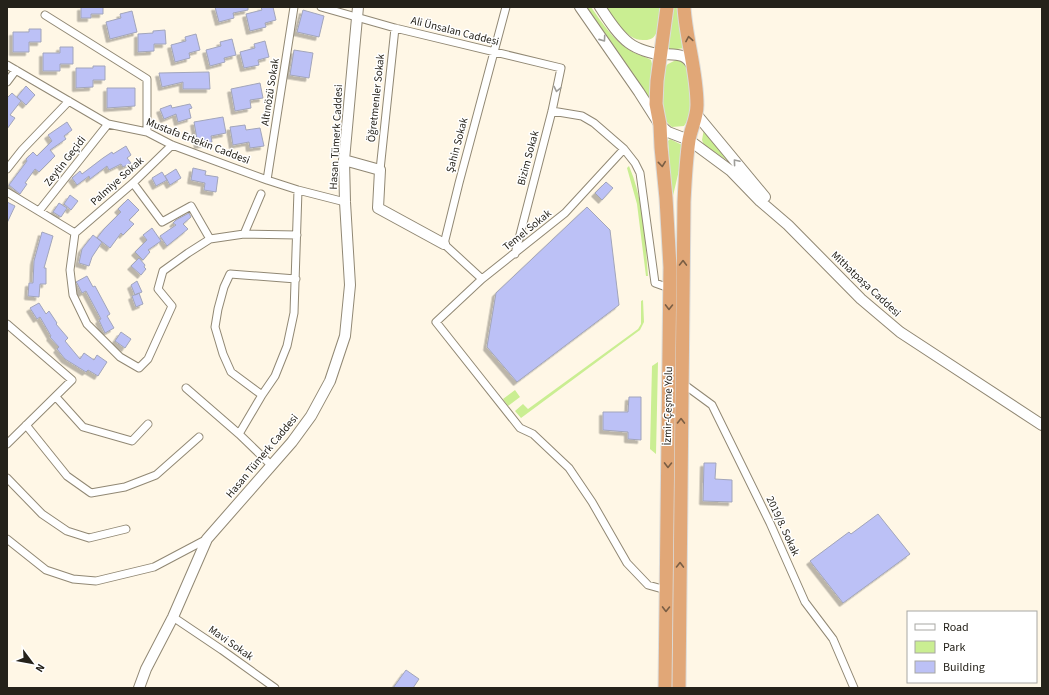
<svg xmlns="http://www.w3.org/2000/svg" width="1049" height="695" viewBox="0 0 1049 695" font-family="'Source Sans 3',sans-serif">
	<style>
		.green { fill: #caee92 }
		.building { fill: #bcc1f6; stroke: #a2a5ba; filter: url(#shadow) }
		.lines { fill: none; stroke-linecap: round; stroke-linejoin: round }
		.street-casing { stroke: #918874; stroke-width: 9 }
		.secondary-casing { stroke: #918874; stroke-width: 12 }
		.highway-casing { stroke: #dcdcda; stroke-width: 15 }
		.street { stroke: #fff; stroke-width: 7 }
		.secondary { stroke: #fff; stroke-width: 10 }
		.highway { stroke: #e1a777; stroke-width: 13 }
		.oneway { stroke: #9d9c98 }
		.oneway2 { stroke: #7a5e44 }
		.labels { text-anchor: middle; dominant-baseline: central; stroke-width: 3; stroke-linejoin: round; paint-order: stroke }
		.street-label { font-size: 11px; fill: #25221a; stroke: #fff }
	</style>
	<defs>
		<filter id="shadow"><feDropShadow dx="-3.5" dy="3.5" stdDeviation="0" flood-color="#0004"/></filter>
	</defs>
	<rect width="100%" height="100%" fill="#fff7e6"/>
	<path class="green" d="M587 7H591C602 23 614 41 631 51 637 55 645 56 651 60L652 64 649 98Z
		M605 7H660L657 32C654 38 651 40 645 40 627 42 615 19 605 7Z
		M673 7H680L685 48 668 50Z
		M676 60 681 61 689 70 692 111 688 120 684 126 672 127C666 122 663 118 661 110L664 68 668 64Z
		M704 129 731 163 704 145 702 140Z
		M670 139 682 145 684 149 672 200 668 141Z
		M629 166C644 201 645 239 648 276H646L637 204 627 168Z
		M643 300 644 322 640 330 521 418 515 411 523 404 528 409 638 329 641 324V301Z
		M658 362 656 454 650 449 652 366Z
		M515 390 520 397 508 406 503 399Z"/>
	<path class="building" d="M81 7H103V14H91V18H81Z
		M215 7H248V10L233 13 234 18 219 22Z
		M261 7H273L276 20 265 23 266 27 250 31 246 14 262 10Z
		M303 10 324 16 319 37 297 32Z
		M132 11 137 32 110 39 106 22 121 18 120 14Z
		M29 29H41V42H29V52H13V32H29Z
		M165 30 166 44H154V51L138 52V34L153 33V31Z
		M196 34 200 50 189 53 190 58 175 62 171 45 186 41 185 37Z
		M232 39 236 55 224 58 225 62 210 66 206 50 221 46 220 42Z
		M265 41 269 57 258 60 259 65 244 68 240 52 255 48 254 44Z
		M60 47H73V64H60V71H43V53H60Z
		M294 50 313 53 309 78 290 75Z
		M93 66H105V80H93V87L76 88V68H93Z
		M209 72 210 89H183V82L162 87 159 73Z
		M260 83 263 98 250 100 251 108 235 111 231 89Z
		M26 86 35 95 26 105 17 97Z
		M107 88H135V106L107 108Z
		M12 93 21 101 10 115 15 118 7 129V98Z
		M190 104 192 108 189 109 191 118 178 122 176 114 164 119 160 109 171 105 172 108Z
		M223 117 226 133 211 136 212 142 198 145 194 122Z
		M67 122 72 130 64 136 66 139 50 150 55 156 39 172 35 169 25 183 27 184 20 194 9 185 27 161 26 159 33 152 37 156 52 141 48 135Z
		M245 125 246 130 260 128 264 146 250 148 249 142 233 145 230 127Z
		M126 146 131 155 127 158 131 163 123 167 121 164 109 170 107 166 90 179 89 176 77 185 72 178 80 171 82 174 103 158 112 152 113 154Z
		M193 168 206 171 205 175 218 177 216 192 204 190 205 183 191 180Z
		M176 169 181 178 170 185 165 176Z
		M162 172 167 180 156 186 152 178Z
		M606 182 613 188 602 200 595 193Z
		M70 195 78 201 71 210 64 204Z
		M128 199 139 210 129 220 134 224 123 235 121 233 110 248 97 238 104 229 121 212 118 209Z
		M7 202 15 206 7 223Z
		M59 203 67 208 61 217 53 212Z
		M587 207 610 230 619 305 517 382 487 347 496 293Z
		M189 213 191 217 183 224 188 229 167 246 160 236 176 225 173 223 176 220Z
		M152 228 161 241 148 250 150 252 143 260 135 252 147 240 143 235Z
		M42 232 53 236 44 268H46V284H40L39 297 28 296 29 283H33L34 261Z
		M93 235 102 242 92 257 89 266 79 263 82 249Z
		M139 258 145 265 144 267 146 269 141 275 131 266Z
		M87 276 93 287 95 286 110 314 107 316 114 328 105 333 99 320 101 319 86 291 82 293 77 283 76 282Z
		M137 281 142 292 135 295 131 285Z
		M139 293 143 304 136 307 132 296Z
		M39 303 46 314 49 311 57 323 56 324 68 338 65 341 80 359 84 353 94 360 97 355 107 362 98 376 88 370 86 372 65 359 57 349 59 347 50 337 51 336 40 317 37 319 30 308Z
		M121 332 131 339 125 348 115 341Z
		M629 397H641V440L628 439V432L603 430V412H628Z
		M704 463H716L715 479 732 480V502L703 501Z
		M878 514 910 554 843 603 810 561 849 532 851 534Z
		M406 670 419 679 413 688H393Z"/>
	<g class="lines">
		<defs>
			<path id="street" d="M321 7 395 28 561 68 552 111 515 254
				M45 15 147 79V132
				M7 65 108 124 147 132 172 145 267 180 298 190 345 202
				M7 82 16 70
				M552 111 582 116 594 123 624 149 635 163 640 173 655 283 669 288
				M624 149 565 213 482 279 436 322 520 428 533 434 569 468 592 502 627 563 648 585 666 590
				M7 169 22 150 69 101
				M380 170 395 28
				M267 180 294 7
				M133 183 162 222 191 206 210 239
				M7 192 75 233
				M39 211 108 124
				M75 233 70 270 73 295 87 324 120 357 139 368 148 359 172 306 158 289 163 271 188 253 210 239 244 234 297 235
				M75 233 133 183 172 145
				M244 234 261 194
				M482 279 444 244 459 183 506 7
				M7 324 72 380 7 444
				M682 383 712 405 770 523 805 602 833 639 854 688
				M186 388 239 434
				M262 395 231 372 223 354 215 327 218 309 224 287 230 274 296 279
				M56 397 83 427 132 441 148 424
				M26 425 67 476 91 493 125 487 156 475 199 437
				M272 466 239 434 262 395 275 376 287 346 294 313 298 190
				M7 478 42 514 67 531 89 538 126 529
				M7 539 46 570 73 579 96 581 154 567 207 539
				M173 617 222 650 275 688"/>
			<path id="secondary" d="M580 7 639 92 660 125 668 132 689 140 731 171 760 201 788 225 861 299 900 332 1042 425
				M600 7C608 19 617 34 629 43 637 49 652 54 661 54 676 55 686 52 693 68
				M697 115 765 197
				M344 160 380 170 378 208 444 244
				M139 688 146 669 173 617 207 539 292 442 311 416 330 381 345 336 350 285 345 202 344 160 358 7"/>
			<path id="highway" d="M665 688 670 267 666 198 661 147 660 125 656 104 657 81 667 7
				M679 688 684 202C685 182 686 160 689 140 691 128 697 118 697 105 697 71 686 40 684 7"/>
		</defs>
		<use href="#street" class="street-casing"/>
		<use href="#secondary" class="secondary-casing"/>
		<use href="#highway" class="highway-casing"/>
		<use href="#street" class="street"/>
		<use href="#secondary" class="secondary"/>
		<use href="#highway" class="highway"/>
	</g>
	<defs><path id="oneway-chevron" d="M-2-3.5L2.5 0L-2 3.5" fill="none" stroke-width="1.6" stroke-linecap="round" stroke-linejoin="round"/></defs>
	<g class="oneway">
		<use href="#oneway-chevron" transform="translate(603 39) rotate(55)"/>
		<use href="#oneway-chevron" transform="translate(557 89) rotate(102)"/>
		<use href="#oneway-chevron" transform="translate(736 162) rotate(-130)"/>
	</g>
	<g class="oneway2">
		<use href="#oneway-chevron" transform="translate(689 39) rotate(-100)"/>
		<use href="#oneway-chevron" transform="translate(662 164) rotate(84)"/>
		<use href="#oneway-chevron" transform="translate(683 263) rotate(-89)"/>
		<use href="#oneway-chevron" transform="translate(669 307) rotate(91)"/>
		<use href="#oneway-chevron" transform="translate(681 421) rotate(-89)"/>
		<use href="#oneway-chevron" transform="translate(668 465) rotate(91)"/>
		<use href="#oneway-chevron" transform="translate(680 565) rotate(-89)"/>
		<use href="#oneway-chevron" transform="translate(666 609) rotate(91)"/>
	</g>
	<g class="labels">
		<g class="street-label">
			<text transform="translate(455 31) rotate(14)">Ali Ünsalan Caddesi</text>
			<text transform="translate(270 92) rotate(-81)">Altınözü Sokak</text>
			<text transform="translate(376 98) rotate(-84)">Öğretmenler Sokak</text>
			<text transform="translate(336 137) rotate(-87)">Hasan Tümerk Caddesi</text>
			<text transform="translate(198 141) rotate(21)">Mustafa Ertekin Caddesi</text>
			<text transform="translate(457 145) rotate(-75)">Şahin Sokak</text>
			<text transform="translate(528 158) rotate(-75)">Bizim Sokak</text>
			<text transform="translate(65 161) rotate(-52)">Zeytin Geçidi</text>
			<text transform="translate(117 181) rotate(-42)">Palmiye Sokak</text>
			<text transform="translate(527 230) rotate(-39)">Temel Sokak</text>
			<text transform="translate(866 284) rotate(43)">Mithatpaşa Caddesi</text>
			<text transform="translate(668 406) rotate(-89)">İzmir-Çeşme Yolu</text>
			<text transform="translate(262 456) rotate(-50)">Hasan Tümerk Caddesi</text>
			<text transform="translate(783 526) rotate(65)">2019/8. Sokak</text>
			<text transform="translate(231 643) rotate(35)">Mavi Sokak</text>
		</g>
	</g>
	<rect width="1049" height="695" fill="none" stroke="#25221a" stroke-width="16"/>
	<rect x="907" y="611" width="130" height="72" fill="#ffffff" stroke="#a8a7a3"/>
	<rect x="915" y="624" width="20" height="6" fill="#ffffff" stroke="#a8a7a3"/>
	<text x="943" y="631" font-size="12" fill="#25221a">Road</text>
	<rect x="915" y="641" width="20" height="12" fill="#caee92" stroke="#a8a7a3"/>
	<text x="943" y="651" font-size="12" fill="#25221a">Park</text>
	<rect x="915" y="661" width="20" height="12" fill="#bcc1f6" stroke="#a8a7a3"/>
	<text x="943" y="671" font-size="12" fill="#25221a">Building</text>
	<g transform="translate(32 663) rotate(122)" stroke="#ffffff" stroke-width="3" paint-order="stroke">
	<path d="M0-3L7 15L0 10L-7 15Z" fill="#25221a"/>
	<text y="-6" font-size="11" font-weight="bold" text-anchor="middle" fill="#25221a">N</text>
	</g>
</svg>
